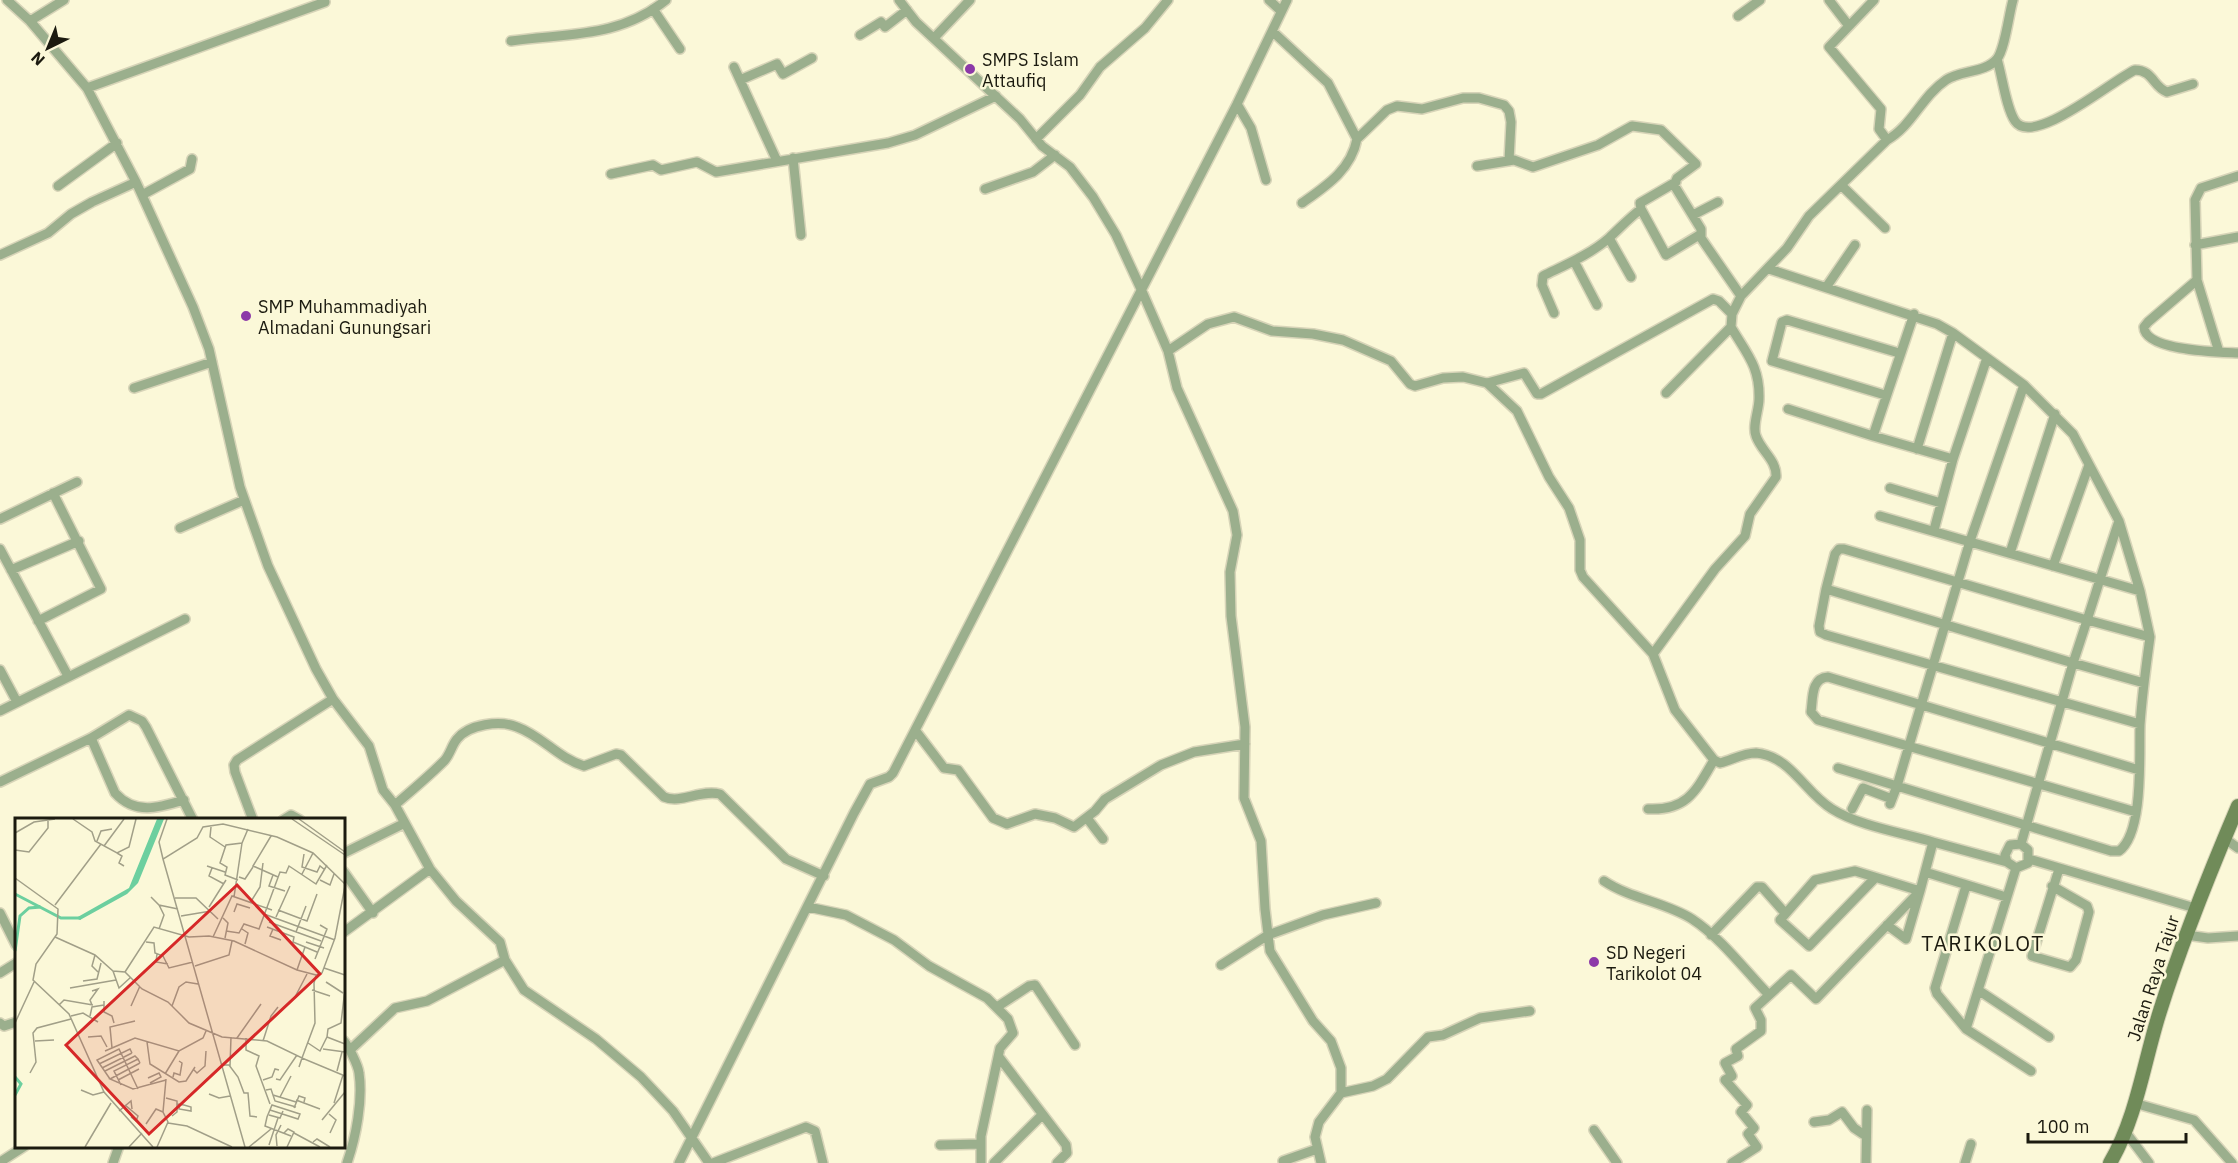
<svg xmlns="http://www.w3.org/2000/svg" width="2238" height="1163" viewBox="0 0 2238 1163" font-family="'IBM Plex Sans',sans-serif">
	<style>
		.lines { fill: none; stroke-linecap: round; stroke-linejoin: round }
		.minor-casing { stroke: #d7d4b8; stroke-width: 12 }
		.secondary-casing { stroke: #d7d4b8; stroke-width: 16 }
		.minor { stroke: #9baf8d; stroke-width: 9 }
		.secondary { stroke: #708b59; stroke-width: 14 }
		.poi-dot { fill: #8c39a8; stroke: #fbf8d8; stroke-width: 2 }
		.labels { text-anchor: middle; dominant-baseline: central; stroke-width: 5; stroke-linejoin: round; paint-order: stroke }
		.poi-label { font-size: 18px; fill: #1b1a0f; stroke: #fbf8d8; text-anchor: start }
		.street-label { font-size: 18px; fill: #1b1a0f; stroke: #fbf8d8 }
		.quarter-label { font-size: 21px; letter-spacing: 1.5px; fill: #1b1a0f; stroke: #fbf8d8 }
		.inset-river { fill: none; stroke: #6ccf9f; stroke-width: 3 }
		.inset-road { fill: none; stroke: #a19f88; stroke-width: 1.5 }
		.view { fill: #d62828; fill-opacity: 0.15; stroke: #d62828; stroke-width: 3 }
		.inset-edge { fill: none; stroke: #1b1a0f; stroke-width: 3 }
	</style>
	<rect width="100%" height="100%" fill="#fbf8d8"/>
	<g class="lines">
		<defs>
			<path id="minor" d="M7 0 30 21 64 0
				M899 0 916 22 1020 119 1042 146 1070 167 1093 197 1116 235 1141 289 1168 351 1177 388 1233 511 1237 535 1230 572 1231 616 1245 727 1244 798 1261 841 1265 909 1270 951 1313 1021 1331 1041 1341 1068V1093L1319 1122 1315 1137 1321 1163
				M1269 0 1281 11
				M1829 0 1849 26
				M1874 0 1829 47 1881 109 1879 129 1887 140
				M653 9 680 49
				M1738 16 1760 0
				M30 21 87 88 136 182 193 307 209 349 240 487 268 566 316 669 333 699 369 746 383 790 395 805 430 869 456 901 500 942 505 960 524 990 596 1039 641 1077 673 1111 709 1163
				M1272 31 1328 83 1357 139C1351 170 1326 186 1302 203
				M860 35 881 22 885 27 907 10
				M934 38 970 0
				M511 41C568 33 619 38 666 0
				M1997 59C2002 75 2006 108 2015 121 2033 148 2114 79 2135 70 2153 70 2153 87 2167 92L2193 84
				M734 67 777 161
				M740 80 777 64 783 74 812 58
				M87 88 325 2
				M1237 104 1251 128 1266 180
				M1036 139 1080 95 1100 67 1145 28 1168 0
				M1357 139 1387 110 1397 106 1422 109 1463 98H1479L1504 105 1509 111 1511 122 1509 161
				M793 158 801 235
				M1477 166 1514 160 1533 167 1539 165 1598 145 1632 126 1661 130 1696 164 1677 178 1674 185 1701 229V238L1741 296
				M611 174 653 165 661 170 697 162 716 172 888 143 915 135 996 96
				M1841 185 1885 228
				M58 186 117 143
				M985 189 1033 172 1055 155
				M142 195 190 169 192 159
				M1641 209 1640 203 1676 182
				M1693 215 1718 202
				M1609 238 1631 277
				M2195 245 2238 237
				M0 255 48 233 71 214 92 202 136 182
				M1574 261 1597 305
				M1769 269 1937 324 1953 333 2024 385 2073 434 2119 521 2140 591 2150 637 2087 620 1844 549H1839L1835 554 1826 589 2073 663C2089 616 2103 568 2119 521
				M2197 280 2148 322 2144 327C2145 351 2218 352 2238 353
				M1827 286 1855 245
				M1554 313 1542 285 1543 276C1565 265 1591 254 1609 238 1620 228 1629 218 1641 209L1666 255 1701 234
				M1914 314 1873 436 1953 459
				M1168 351 1208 324 1234 317 1272 331 1313 334 1343 340 1391 361 1410 384 1415 386 1443 378 1463 377 1487 383 1517 411 1549 477 1569 508 1580 540V570L1583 577 1653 654 1675 710 1714 760 1720 763C1732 760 1743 753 1756 753 1791 756 1805 793 1832 809 1859 826 1903 833 1933 842
				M2219 352 2197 280 2195 200 2201 188 2238 176
				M1487 383 1524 373 1537 394H1541L1713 299 1719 301 1732 314
				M2024 385 1970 541 1897 786 2111 851H2119C2144 833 2139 755 2140 725 2142 696 2146 666 2150 637
				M134 388 212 362
				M1666 393 1731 327
				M1885 395 1772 361 1782 322 1787 320 1899 353
				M1788 409 1873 436
				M1917 449 1953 333
				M1890 488 1941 503
				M1880 516 2140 591
				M0 519 77 482
				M180 528 244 500
				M1934 530 1953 459 1987 358
				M0 549 68 676
				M2010 553 2055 414
				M2053 566 2089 465
				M11 570 79 541
				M1826 589 1819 626 1820 632 1826 635 2140 724
				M38 621 101 589 53 493
				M1653 654 1715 569 1745 536 1750 514 1776 477C1777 460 1761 451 1756 436 1752 426 1759 410 1759 399 1760 366 1746 353 1731 327L1732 314 1741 296 1787 248 1809 216 1887 140C1912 126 1922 96 1946 80 1961 70 1985 73 1997 59 2005 49 2009 13 2013 0
				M0 670 17 702
				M0 711 185 619
				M915 730 944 768 958 770 993 818 1007 824 1035 814 1055 818 1074 827 1095 811 1105 799 1161 765 1194 752 1245 744
				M91 738 115 793C135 815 158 808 184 800
				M1838 768 1897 786 1890 804
				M0 782 91 738 129 715 142 721 146 727 193 820
				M395 805C411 791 428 777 443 762 450 756 451 746 457 739 469 724 500 720 517 727 542 736 558 758 584 766L616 754 621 755 664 797C681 804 701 789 720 794L786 859 824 876
				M1648 809C1687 811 1696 791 1714 760
				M1852 809 1863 788 1892 799
				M2136 812 1818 720 1811 712C1813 698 1811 678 1828 677L2139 770
				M1087 818 1103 839
				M253 820 235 772 234 765 237 760 333 699
				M283 820 291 815 300 820
				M2224 838 2238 848
				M2021 844 2073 663 2144 683
				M344 853 405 823
				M2029 859 2195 908
				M344 872 373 913
				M1925 872 2006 897
				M1875 878 1809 946 1780 920 1815 880 1855 871 1920 891 1906 939 1887 925
				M1604 881C1631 899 1665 902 1692 919 1721 938 1744 969 1768 994
				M1966 886 1935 988 1937 994 1966 1029 2031 1071
				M2052 886 2087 906 2089 912 2076 960 2070 967 2032 956 2059 869
				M808 907 846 915 894 940 929 966 987 998 1008 1019 1013 1033 1000 1048 981 1136V1163
				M0 913 16 945
				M344 932 430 869
				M1711 935 1757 887H1762L1785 913
				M2186 935 2208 938 2238 936
				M1221 965 1268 935 1323 915 1376 903
				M0 973 16 963
				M1978 990 2049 1037
				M997 1007 1029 986 1035 985 1075 1045
				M0 1023 4 1026 16 1022
				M1966 1029 2016 868
				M344 1041 350 1050 395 1008 427 1001 505 960
				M999 1057 1066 1145 1067 1153 1057 1163
				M1341 1093 1373 1086 1387 1079 1428 1037 1443 1035 1480 1018 1530 1011
				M2134 1103 2194 1120 2232 1163
				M1814 1122 1829 1120 1842 1112 1854 1128 1866 1136
				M1594 1130 1617 1163
				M2124 1130 2149 1163
				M940 1145 980 1144
				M1283 1161 1317 1149
				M0 1162 25 1146
				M113 1163 119 1146
				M347 1163C356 1137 363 1100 359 1073 358 1065 353 1057 350 1050
				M679 1163 854 813 870 784 889 777 893 773 1237 104 1287 0
				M713 1163 806 1127 815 1131 823 1163
				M994 1163 1042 1115
				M1732 1163 1757 1147 1748 1134 1754 1128 1741 1112 1747 1105 1725 1080 1732 1076 1725 1063 1738 1056 1736 1049 1761 1031V1020L1755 1008 1791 975 1816 999 1920 891 1933 842 2007 862 2016 868 2028 863V850L2021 844 2010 845 2005 855 2007 862
				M1866 1163 1867 1110
				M1965 1163 1971 1144"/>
			<path id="secondary" d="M2110 1163C2137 1117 2144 1061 2160 1011 2182 941 2209 874 2238 806"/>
		</defs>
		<use href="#minor" class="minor-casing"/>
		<use href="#secondary" class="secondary-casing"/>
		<use href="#minor" class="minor"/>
		<use href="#secondary" class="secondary"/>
	</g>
	<g class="poi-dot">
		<circle cx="970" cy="69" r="6"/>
		<circle cx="246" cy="316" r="6"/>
		<circle cx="1594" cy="962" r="6"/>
	</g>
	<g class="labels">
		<g class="poi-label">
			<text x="982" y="59">SMPS Islam<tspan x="982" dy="21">Attaufiq</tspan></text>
			<text x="258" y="306">SMP Muhammadiyah<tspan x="258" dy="21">Almadani Gunungsari</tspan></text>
			<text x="1606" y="952">SD Negeri<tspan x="1606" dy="21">Tarikolot 04</tspan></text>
		</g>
		<g class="street-label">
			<text transform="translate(2153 978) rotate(-72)">Jalan Raya Tajur</text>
		</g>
		<g class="quarter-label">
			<text x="1983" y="943">TARIKOLOT</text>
		</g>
	</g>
	<g transform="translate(15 818)">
		<rect width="330" height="330" fill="#fbf8d8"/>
		<path d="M142 1H149L123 65 112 76 65 102 61 100 114 70Z" fill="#6ccf9f"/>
		<path class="inset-river" d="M0 76 46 100H66M0 133 5 98 14 90 26 89M0 259 6 266 0 277"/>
		<path class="inset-road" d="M58 1 77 14 80 23 102 35 114 29 121 1M277 1 330 37M284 1 330 34M196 9 195 19 210 29M0 15 19 4 40 1M256 18 238 48 263 59M82 23 86 13 97 11M89 28 109 1M0 32 14 34 33 10V3M102 35 107 38 104 45 109 48M289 36 287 49 302 54 305 48 310 52M148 41 144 24 152 1M192 48 210 54M197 50 194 58 209 66M287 56 298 35M258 57 254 68 270 73M224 59 230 61 238 49M0 60 43 91 42 116 21 146 18 162 54 196 89 274 138 329M223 62 210 57 212 49 205 45 211 27 227 25 233 11M305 62 315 67 319 56M136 79 144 87 163 91M219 79 227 25M160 80H181L203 101M235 85 245 69 248 45M40 87 86 26M144 87 149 97 144 111M194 89 211 62M263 92 292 103 302 76M219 94 222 86 235 90M249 96 320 122M166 98 196 93M261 99 275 68M208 100 213 105 210 120M254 104 306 123M252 109 279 119 278 124 302 134M227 111 233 115 230 126M258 111 255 118 266 122M211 113 224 115 229 106 244 111 265 54 271 55 274 48 301 66 312 47M281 114 291 88M40 119 80 137 98 153 110 154 127 171 153 184 174 205 207 219 252 223 287 240 300 205 299 165 301 157 307 155 320 120 330 68M198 119 217 78 257 92M131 124 139 125 140 135 148 138 154 150 178 144M291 124 309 130M142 136 141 144 153 146M80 137 77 148 83 154M300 141 312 111 305 107M180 148 214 137 217 123M309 150 330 157M282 152 290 129M98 153 104 170 116 159M110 154 139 109 174 119 194 118 219 123 282 152 301 157M68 163 82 161 86 145M311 164 328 175M55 170 101 162M297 172 315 178M77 173 83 171 75 182 77 187M280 179 292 156M89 183V194L97 198 99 205M44 187 49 182 78 187M116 188 125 168M157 188 164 169 171 164 183 166M56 198 68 195 83 204M75 198 77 189 89 187M0 205 19 164M73 219 86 218 92 229M312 219 313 211 326 205 330 171M222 220 246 186M231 220V232L244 238 241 248 255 286M20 223 39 222M248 223 256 198 263 189M132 224 135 246 164 264 171 263 180 249M293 225 305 233 312 219 330 226M97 230 120 220 164 233 188 220 191 213M308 231 330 234M90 233 97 230 95 209 120 203M125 245 95 261 118 271 151 262M84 246 115 231 117 235M206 247H214L223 259 229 275H233L235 298 242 299M215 248 216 219M284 249 287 240 330 258M87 250 117 235M178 251 182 255 190 248 191 233M90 253 120 238 123 241M322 253 327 234M15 255 21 244 18 215 22 210 56 201M150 256 164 233M158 259 159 255 165 257 167 245 164 243M133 260 144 255 146 259 135 265M95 261 82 242 104 231 123 271M261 261 265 262 282 237M103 262 124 251M248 262 257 259 260 251 264 252M106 267 99 253 123 241 125 245M66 272 78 277 89 274M251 272 256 271 260 283 281 289M194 276 204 280 215 278M258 277 281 284M265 279 276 258M151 280 162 283V294L157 298M281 282 305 291M319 285 328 257M162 286 169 287 176 289V293L164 291 165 286M110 287 123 298 121 303 116 299M279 290 284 278 290 280 289 284M255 292 283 301 285 296 257 287 252 299 250 308 276 318M104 293 116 283 117 291M314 296 321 302 315 315M254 297 265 300 268 293M307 302 330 274M153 305 172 308 217 329M131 306 141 291 148 294M269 315 273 311 279 314 272 329M279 315 305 329M298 324 302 321 315 329M254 327 263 300M262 328 261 317 266 307M70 329 96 285M114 329 127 315M142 329 153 304 148 294 151 261M230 329 148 41 182 20 188 9 208 6 262 19 298 35 330 66M234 329 256 311"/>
		<path class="view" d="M222 67 305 156 134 316 51 227Z"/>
		<rect width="330" height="330" class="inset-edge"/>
	</g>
	<g transform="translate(48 48) rotate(223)" stroke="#fbf8d8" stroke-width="4.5" paint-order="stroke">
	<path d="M0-4.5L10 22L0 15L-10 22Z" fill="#1b1a0f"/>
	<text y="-9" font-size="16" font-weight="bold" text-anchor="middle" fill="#1b1a0f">N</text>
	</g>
	<path d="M2028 1133v9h158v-9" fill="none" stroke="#1b1a0f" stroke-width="3"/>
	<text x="2037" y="1133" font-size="18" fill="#1b1a0f" stroke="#fbf8d8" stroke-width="4.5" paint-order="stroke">100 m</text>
</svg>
